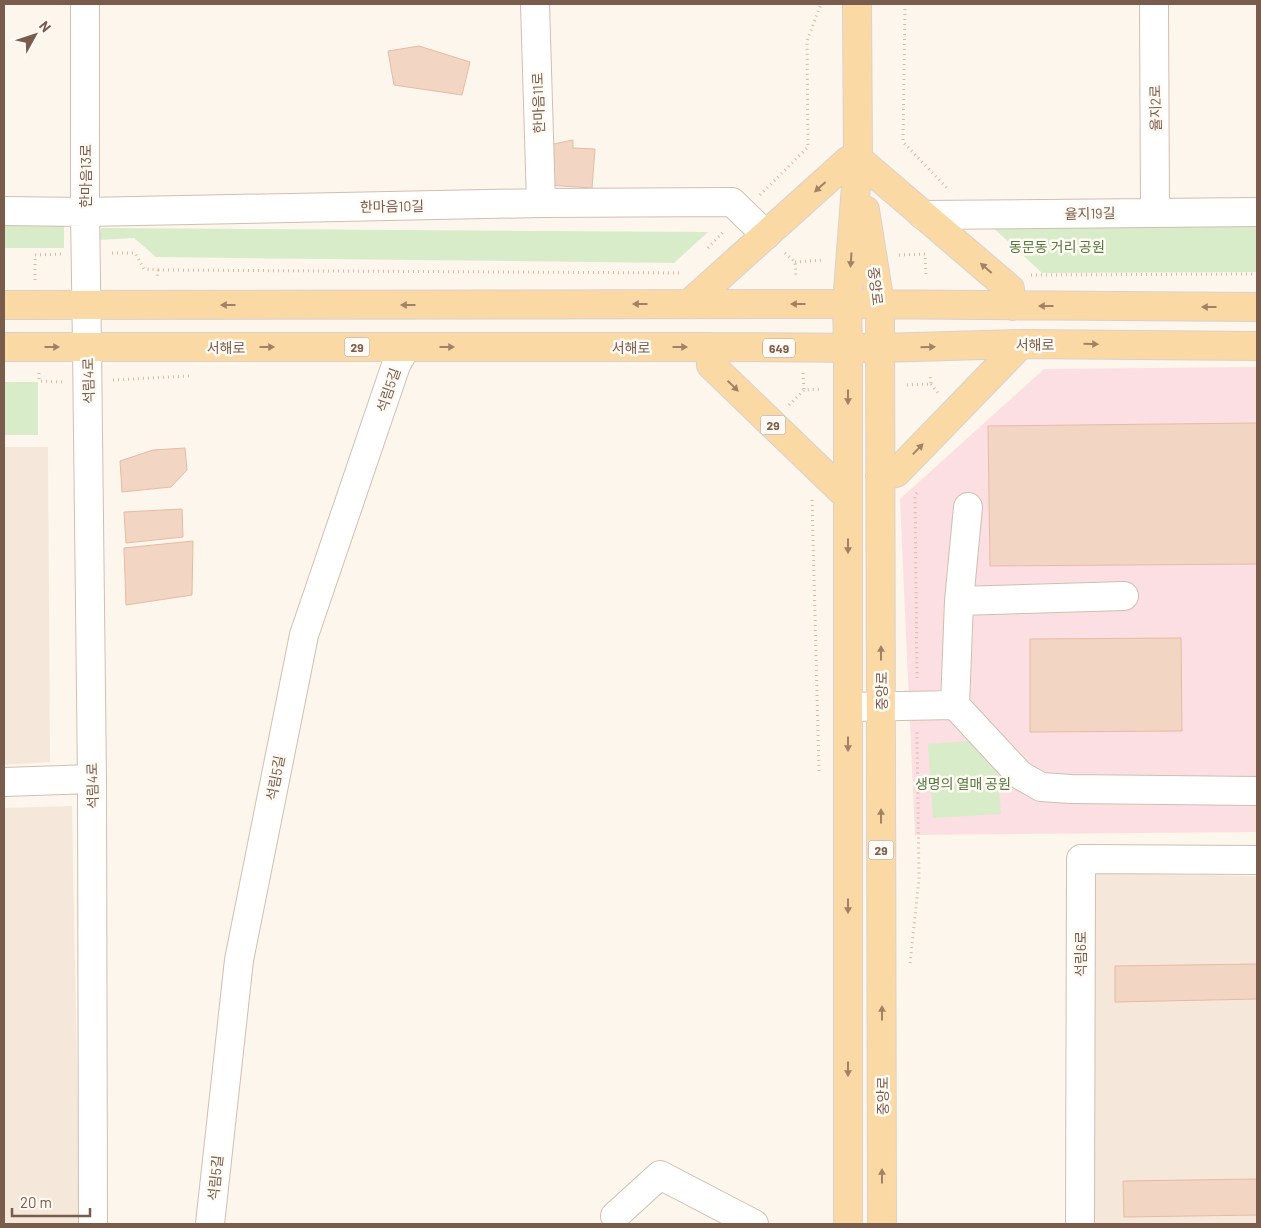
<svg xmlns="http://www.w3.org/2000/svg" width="1261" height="1228" viewBox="0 0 1261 1228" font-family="Barlow,'Noto Sans KR',sans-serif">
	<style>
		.residential { fill: #f5e8da }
		.medical { fill: #fbdfe3 }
		.green { fill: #d8ecc9 }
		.building { fill: #f3d5c3; stroke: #e6bba3 }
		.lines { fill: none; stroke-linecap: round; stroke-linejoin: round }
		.minor-casing { stroke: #d1beb0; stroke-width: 30 }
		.major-casing { stroke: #dad1cd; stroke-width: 30 }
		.path { stroke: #d9b8a5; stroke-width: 3; stroke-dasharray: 1 4; stroke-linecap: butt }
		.minor { stroke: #fff; stroke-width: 28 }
		.major { stroke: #fbd9a5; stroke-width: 28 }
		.oneway { fill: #a18267 }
		.labels { text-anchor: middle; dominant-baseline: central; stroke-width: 5; stroke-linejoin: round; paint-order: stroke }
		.shield { fill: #fffaf3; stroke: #a28b7f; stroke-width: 1 }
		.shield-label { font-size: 12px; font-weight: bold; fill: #7a5c4d }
		.street-label { font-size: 14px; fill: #7a5c4d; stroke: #fffaf3 }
		.park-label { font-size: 14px; fill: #537a41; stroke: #fffaf3 }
	</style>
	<rect width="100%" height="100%" fill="#fdf6ec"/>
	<path class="residential" d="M4 447H48L50 762 4 765Z
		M72 806 80 1224H4V808Z
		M1090 873 1257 876V1224H1089Z"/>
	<path class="medical" d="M1257 367V832L915 835 900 499 1044 369Z"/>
	<path class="green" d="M64 216V248H4V217Z
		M1257 218V272L1042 273 985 220Z
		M101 228 708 232 674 263 156 257 134 238 99 240Z
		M4 382H38V435H4Z
		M968 741 998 773 1001 814 933 818 928 744Z"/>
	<path class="building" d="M419 46 470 62 462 95 394 85 388 51Z
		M573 140V148L595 149 592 188 547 185 549 145Z
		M1257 423V564L990 566 988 426Z
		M185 448 187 470 171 487 122 492 120 461 153 450Z
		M182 509 183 537 126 543 124 512Z
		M193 541 192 595 126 605 124 548Z
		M1181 638 1182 731 1030 732V639Z
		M1257 964V999L1115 1002V966Z
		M1257 1179V1215L1124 1217 1123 1181Z"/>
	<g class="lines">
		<defs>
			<path id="minor" d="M85 4V212L87 347 92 779 93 1224
				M535 4 541 203
				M1154 4 1155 213
				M4 211 85 212 541 203 732 202 766 235
				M923 215 1257 212
				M959 601 1124 596
				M955 705 959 601 968 507
				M848 707 955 705 1020 775 1041 787 1071 789 1257 791
				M4 782 92 779
				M615 1216 660 1175 754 1224
				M210 1224 239 960 304 635 396 365 406 347
				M1080 1224 1081 859 1257 860"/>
			<path id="major" d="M865 210 880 304 882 1224
				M689 304 849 160 858 159 1010 289 1012 306
				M4 305 847 304 1257 307
				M4 347H710L880 348 1021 344 1257 346
				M710 347 711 365 848 497
				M880 476 896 473 1021 344
				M848 1224V348L847 304 858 159 857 4"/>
		</defs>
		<use href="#minor" class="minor-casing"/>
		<use href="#major" class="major-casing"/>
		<path class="path" d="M905 4 903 142 947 188
			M760 195 808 147 807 41 821 4
			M708 248 724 231
			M112 253H135L144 269 158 270 157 278
			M785 253 795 262 796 277
			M899 255 925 254 926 277
			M795 262 823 260
			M158 270 682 273
			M1031 275 1257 274
			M35 280V255L61 254
			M39 373V381L62 382
			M803 373 804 389
			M113 380 189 376
			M931 384 938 393
			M907 385 931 384 930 374
			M789 405 804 390 821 389
			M917 493 915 495 917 678
			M812 500 819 771
			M910 963 919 879 917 732"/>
		<use href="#minor" class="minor"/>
		<use href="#major" class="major"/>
	</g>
	<defs><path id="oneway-solid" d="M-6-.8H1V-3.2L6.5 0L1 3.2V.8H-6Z" transform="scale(1.25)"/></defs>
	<g class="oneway">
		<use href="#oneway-solid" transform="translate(820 187) rotate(138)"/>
		<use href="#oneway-solid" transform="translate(851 260) rotate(94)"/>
		<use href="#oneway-solid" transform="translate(986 268) rotate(-139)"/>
		<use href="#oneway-solid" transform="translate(640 304) rotate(180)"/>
		<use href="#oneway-solid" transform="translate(798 304) rotate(-180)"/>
		<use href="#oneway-solid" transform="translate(228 305) rotate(180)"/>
		<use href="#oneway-solid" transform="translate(408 305) rotate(180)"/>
		<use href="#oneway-solid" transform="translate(1046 306) rotate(-180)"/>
		<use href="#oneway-solid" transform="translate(1209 307) rotate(-180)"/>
		<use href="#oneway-solid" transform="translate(1091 344) rotate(1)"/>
		<use href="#oneway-solid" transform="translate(52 347)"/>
		<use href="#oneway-solid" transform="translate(267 347)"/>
		<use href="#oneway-solid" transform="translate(447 347)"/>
		<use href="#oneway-solid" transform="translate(680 347)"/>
		<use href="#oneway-solid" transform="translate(928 347) rotate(-2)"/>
		<use href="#oneway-solid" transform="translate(733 386) rotate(44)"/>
		<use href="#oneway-solid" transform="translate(848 397) rotate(90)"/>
		<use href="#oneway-solid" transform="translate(918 449) rotate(-46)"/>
		<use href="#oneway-solid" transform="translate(848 546) rotate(90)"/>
		<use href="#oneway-solid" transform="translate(881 653) rotate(-90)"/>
		<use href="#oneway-solid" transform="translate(848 744) rotate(90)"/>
		<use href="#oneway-solid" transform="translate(881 816) rotate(-90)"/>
		<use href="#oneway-solid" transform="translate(848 906) rotate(90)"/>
		<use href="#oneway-solid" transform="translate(882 1013) rotate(-90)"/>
		<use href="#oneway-solid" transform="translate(848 1069) rotate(90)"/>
		<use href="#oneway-solid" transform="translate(882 1176) rotate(-90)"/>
	</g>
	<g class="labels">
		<g class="shield">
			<rect x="344.5" y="337.5" width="25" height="19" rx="4"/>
			<rect x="763" y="338.5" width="32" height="19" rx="4"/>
			<rect x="760.5" y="415.5" width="25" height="19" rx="4"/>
			<rect x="868.5" y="840.5" width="25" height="19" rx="4"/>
		</g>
		<g class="shield-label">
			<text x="357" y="347">29</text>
			<text x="779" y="348">649</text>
			<text x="773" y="425">29</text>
			<text x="881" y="850">29</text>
		</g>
		<g class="street-label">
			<text transform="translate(538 103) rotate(-92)">한마음11로</text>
			<text transform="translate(1155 108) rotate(-91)">율지2로</text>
			<text transform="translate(85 176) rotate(-90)">한마음13로</text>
			<text transform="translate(392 206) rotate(-1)">한마음10길</text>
			<text transform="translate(1090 213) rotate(-1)">율지19길</text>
			<text transform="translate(876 286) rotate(83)">중앙로</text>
			<text x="1035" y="344">서해로</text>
			<text x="226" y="347">서해로</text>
			<text x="631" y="347">서해로</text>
			<text transform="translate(88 381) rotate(-91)">석림4로</text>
			<text transform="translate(388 390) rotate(-71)">석림5길</text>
			<text transform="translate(881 691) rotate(-90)">중앙로</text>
			<text transform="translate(275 778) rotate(-79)">석림5길</text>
			<text transform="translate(92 786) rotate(-91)">석림4로</text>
			<text transform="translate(1080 954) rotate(-90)">석림6로</text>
			<text transform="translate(882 1096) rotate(-90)">중앙로</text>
			<text transform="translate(215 1178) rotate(-84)">석림5길</text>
		</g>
		<g class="park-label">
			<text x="1057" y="246">동문동 거리 공원</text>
			<text x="963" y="783">생명의 열매 공원</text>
		</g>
	</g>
	<rect width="1261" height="1228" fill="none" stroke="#7a5c4d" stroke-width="10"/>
	<g transform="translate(35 35) rotate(50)" stroke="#fffaf3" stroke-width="4" paint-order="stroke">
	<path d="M0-4L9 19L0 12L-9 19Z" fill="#7a5c4d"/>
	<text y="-8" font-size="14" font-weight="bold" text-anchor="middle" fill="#7a5c4d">N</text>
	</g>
	<path d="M12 1208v8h78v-8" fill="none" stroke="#7a5c4d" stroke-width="2.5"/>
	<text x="20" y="1208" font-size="15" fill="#7a5c4d" stroke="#fffaf3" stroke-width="4" paint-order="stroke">20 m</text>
</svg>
